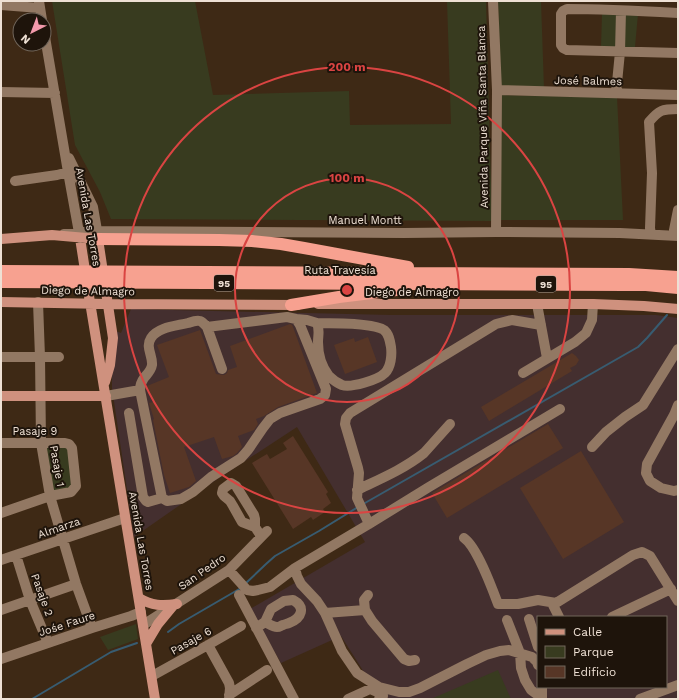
<svg xmlns="http://www.w3.org/2000/svg" width="679" height="700" viewBox="0 0 679 700" font-family="'Work Sans',sans-serif">
	<style>
		.industrial { fill: #442f2f; fill-rule: evenodd }
		.green { fill: #383b1f }
		.lines { fill: none; stroke-linecap: round; stroke-linejoin: round }
		.stream { stroke: #385c71; stroke-width: 2 }
		.building { fill: #573626 }
		.minor { stroke: #927863; stroke-width: 10 }
		.major { stroke: #cf917e; stroke-width: 10 }
		.highway { stroke: #f7a190; stroke-width: 12 }
		.ring { fill: none; stroke: #da4442; stroke-width: 2 }
		.labels { text-anchor: middle; dominant-baseline: central; stroke-width: 4; stroke-linejoin: round; paint-order: stroke }
		.shield { fill: #1e140b; stroke: #b0a398; stroke-width: 1 }
		.shield-label { font-size: 10px; font-weight: bold; fill: #eee0d4 }
		.street-label { font-size: 11px; fill: #eee0d4; stroke: #1e140b }
		.centre { fill: #da4442; stroke: #1e140b; stroke-width: 2 }
		.ring-label { font-size: 12px; text-anchor: middle; font-weight: bold; fill: #da4442; stroke: #1e140b; stroke-width: 4; stroke-linejoin: round; paint-order: stroke }
	</style>
	<rect width="100%" height="100%" fill="#3e2915"/>
	<path class="industrial" d="M131 309 391 315H656L678 318V699H381L341 636 281 663 250 609 365 542 297 427 213 482 134 537 112 388V374L116 331 121 333ZM538 617H666V687H538Z"/>
	<path class="green" d="M52 1H195L213 95 349 91 350 125 451 124 447 1H486L492 221 111 219 100 192 75 145Z
		M498 1H541L544 88 501 86Z
		M602 13 638 14 635 47H601Z
		M495 95 617 97 623 220H498Z
		M41 443 69 444 76 486 50 496Z
		M136 624 138 639 108 650 100 637Z
		M498 670 511 699H431Z"/>
	<g class="lines">
		<path class="stream" d="M365 503 638 347 647 338 667 315
			M245 584 266 564 275 556 319 531 358 507
			M168 632 179 624 241 588
			M32 699 111 652 137 643"/>
	</g>
	<path class="building" d="M290 324 292 325 293 327 317 393 278 407 264 416 256 419 258 424 254 430 238 436 242 447 237 453 233 456 222 459 214 437 184 447 196 481 189 487 170 493 164 475 153 420 154 419 149 403 153 402 147 386 169 377 157 345 200 330 216 374 224 375 227 373 228 370 237 367 230 346Z
		M368 337 377 362 345 374 334 345 354 338 355 342Z
		M572 353 576 356 579 360 576 365 570 368 572 371 489 421 481 407Z
		M548 424 563 448 447 518 432 493Z
		M293 436 328 492 326 494 331 503 323 509 325 512 313 520 311 517 293 529 252 463 267 454 270 459 287 449 283 443Z
		M581 451 624 522 563 559 520 488Z"/>
	<g class="lines">
		<path class="minor" d="M39 1 42 20
			M493 1 497 90 496 232
			M1 5 40 8
			M678 13C641 11 604 9 567 9L563 11 561 14V45L563 48 567 50 678 53
			M44 31 68 172 80 238
			M497 90 678 95
			M1 92 55 93
			M616 93 620 52 621 11
			M69 158 93 207 98 236
			M15 181 57 175 68 172
			M64 234 97 231 404 233 496 232 620 233 678 236
			M651 234 650 228 652 173 649 122C659 110 662 109 678 109
			M674 236V230L678 210
			M38 302 40 357 41 443 50 496 76 584 92 628
			M537 304 547 358
			M296 319 307 320 317 323C320 330 318 335 318 342 318 354 321 366 329 376 332 379 337 383 342 385 351 388 378 380 385 373 391 367 392 355 391 347 390 341 389 334 384 330 374 323 331 323 317 323
			M541 325 512 320 496 324 350 413 346 418 345 424 358 468 359 473 357 498 369 524 429 487 560 409
			M207 327 287 317 296 319 300 325 326 389 325 395 320 399 280 413 270 419 263 428 248 450 241 458 211 477 193 492 181 499 167 501 162 498 140 390C140 386 141 382 144 378 147 374 151 371 152 365 153 356 145 347 151 338 158 327 176 326 188 323 191 322 196 320 200 321 203 322 205 325 207 327L222 369
			M1 357H59
			M523 373 575 342 586 333 592 320 593 304
			M106 396 140 390
			M678 405 674 415 647 464 646 473 650 481 661 488 674 491 678 490
			M129 413 143 497 146 501 148 502 162 498
			M1 443H65L69 444 72 448 76 486 71 492 50 496 1 513
			M592 447 606 432 625 417 643 405 678 349
			M357 490C380 479 404 469 424 453L450 424
			M255 527 242 522 233 506 230 501 224 496 222 493 223 489 231 483 236 486 254 515 255 519V527L261 536
			M464 538C477 547 492 588 498 604H518L538 600 556 603 633 555 642 552 650 556 678 601
			M16 555 30 600 48 643
			M1 560 125 518
			M295 568 297 576 301 584 317 601 325 613 342 651 357 673 379 687 399 692H409L420 688 467 664 486 655 500 651 509 650 532 657 537 662 538 665
			M229 570 247 590 253 591 258 590 270 587 295 568 369 524
			M239 595 294 699
			M368 595 364 600 365 610 372 621 404 659 409 661 415 660
			M552 603 559 617
			M1 610 76 584
			M325 613 365 610
			M612 617 671 589
			M529 619 538 647
			M507 620 520 653 521 668 525 680 531 690 542 698
			M143 625 229 570 267 531
			M256 628 265 622 271 609 284 601 293 600C306 607 302 618 289 623 287 624 285 624 283 625 280 626 280 627 277 627 273 627 269 624 265 622
			M208 645 229 683 230 688 229 699
			M1 659 92 628 131 616 141 612
			M152 676 208 645 241 626
			M542 687V699
			M229 695 267 670
			M348 699 370 689 377 692 383 696 379 699
			M640 699 678 685"/>
		<path class="major" d="M80 238 89 296 155 699
			M1 239 52 235 98 239 113 338 110 365 105 382
			M1 302 108 304 298 305
			M318 304H593L644 306 678 309
			M1 396H106
			M139 598C152 606 162 606 177 604
			M146 644 158 624 172 607"/>
		<path class="highway" d="M98 239 219 240 252 241 281 244 304 248 408 267
			M1 271 629 274 678 277
			M1 282 625 285H646L678 288
			M291 305 339 297 396 290"/>
	</g>
	<g class="ring">
		<circle cx="347" cy="290" r="112"/>
		<circle cx="347" cy="290" r="223"/>
	</g>
	<g class="labels">
		<g class="shield">
			<rect x="214" y="275" width="20" height="16" rx="3"/>
			<rect x="536" y="276" width="20" height="16" rx="3"/>
		</g>
		<g class="shield-label">
			<text x="224" y="283">95</text>
			<text x="546" y="284">95</text>
		</g>
		<g class="street-label">
			<text transform="translate(588 81) rotate(1)">José Balmes</text>
			<text transform="translate(483 117) rotate(-91)">Avenida Parque Viña Santa Blanca</text>
			<text transform="translate(88 217) rotate(80)">Avenida Las Torres</text>
			<text x="365" y="220">Manuel Montt</text>
			<text x="340" y="270">Ruta Travesía</text>
			<text transform="translate(88 291) rotate(1)">Diego de Almagro</text>
			<text x="412" y="292">Diego de Almagro</text>
			<text x="35" y="431">Pasaje 9</text>
			<text transform="translate(57 466) rotate(80)">Pasaje 1</text>
			<text transform="translate(59 528) rotate(-19)">Almarza</text>
			<text transform="translate(141 541) rotate(80)">Avenida Las Torres</text>
			<text transform="translate(202 572) rotate(-35)">San Pedro</text>
			<text transform="translate(42 595) rotate(70)">Pasaje 2</text>
			<text transform="translate(67 624) rotate(-18)">Jośe Faure</text>
			<text transform="translate(191 641) rotate(-29)">Pasaje 6</text>
		</g>
	</g>
	<circle cx="347" cy="290" r="6" class="centre"/>
	<g class="ring-label">
		<text x="347" y="71">200 m</text>
		<text x="347" y="182">100 m</text>
	</g>
	<rect width="679" height="700" fill="none" stroke="#eee0d4" stroke-width="4"/>
	<rect x="537" y="616" width="130" height="72" fill="#1e140b" stroke="#71665b"/>
	<rect x="545" y="629" width="20" height="6" fill="#cf917e" stroke="#71665b"/>
	<text x="573" y="636" font-size="12" fill="#eee0d4">Calle</text>
	<rect x="545" y="646" width="20" height="12" fill="#383b1f" stroke="#71665b"/>
	<text x="573" y="656" font-size="12" fill="#eee0d4">Parque</text>
	<rect x="545" y="666" width="20" height="12" fill="#573626" stroke="#71665b"/>
	<text x="573" y="676" font-size="12" fill="#eee0d4">Edificio</text>
	<g transform="translate(32 32) rotate(222)"><circle r="19" fill="#1e140b" stroke="#71665b"/>
	<path d="M0-3L7 15L0 10L-7 15Z" fill="#f39aac"/>
	<text y="-6" font-size="11" font-weight="bold" text-anchor="middle" fill="#eee0d4">N</text>
	</g>
</svg>
